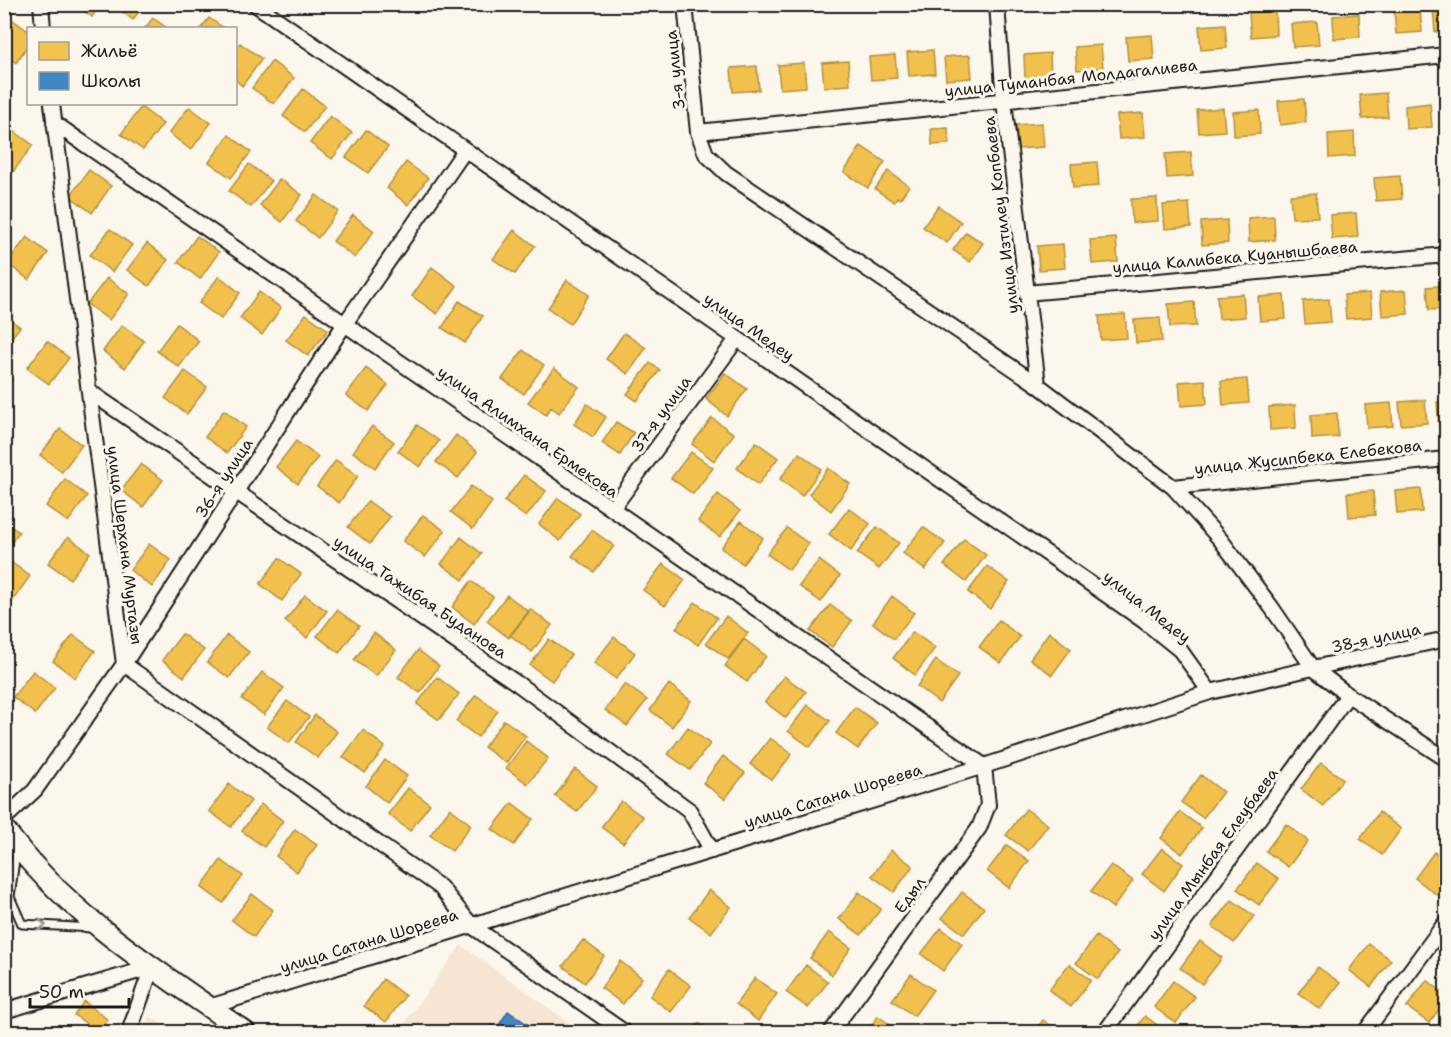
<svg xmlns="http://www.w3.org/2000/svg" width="1451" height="1037" viewBox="0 0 1451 1037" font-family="'Shantell Sans',sans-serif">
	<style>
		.built { fill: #f6e4d4 }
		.homes { fill: #f2c14e; stroke: #b2903f; stroke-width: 1.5 }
		.schools { fill: #3f88c5; stroke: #346892; stroke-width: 1.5 }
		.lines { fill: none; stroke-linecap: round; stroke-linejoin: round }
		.lane-casing { stroke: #1c1c1c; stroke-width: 11 }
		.street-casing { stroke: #1c1c1c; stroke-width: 18 }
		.secondary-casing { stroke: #1c1c1c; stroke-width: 24 }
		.lane { stroke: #fbf7ec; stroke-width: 7 }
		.street { stroke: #fbf7ec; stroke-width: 14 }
		.secondary { stroke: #fbf7ec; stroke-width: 20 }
		.oneway { stroke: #97948e }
		.labels { text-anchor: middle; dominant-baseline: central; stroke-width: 6; stroke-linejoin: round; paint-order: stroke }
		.street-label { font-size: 16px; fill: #1c1c1c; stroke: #fbf7ec }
	</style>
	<rect width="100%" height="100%" fill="#fbf7ec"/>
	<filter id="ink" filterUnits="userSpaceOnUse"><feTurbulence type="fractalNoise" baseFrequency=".0167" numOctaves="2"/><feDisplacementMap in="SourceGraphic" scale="12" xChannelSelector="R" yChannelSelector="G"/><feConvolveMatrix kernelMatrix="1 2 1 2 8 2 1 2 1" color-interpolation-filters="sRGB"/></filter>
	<g filter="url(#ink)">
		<path class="built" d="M461 945 582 1032H416L404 1024Z
			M150 1016 173 1032H144Z"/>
		<path class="homes" d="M75 4H101L92 17Z
			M112 4H144L133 20Z
			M1446 7V31L1435 32 1433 8Z
			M1420 8 1422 32 1396 34 1394 10Z
			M1275 11 1276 35 1251 37 1249 13Z
			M1359 14 1360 37 1334 39 1333 16Z
			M153 18 167 28H145Z
			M209 18 224 28H201Z
			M13 20 28 31V45L16 63 4 54V32Z
			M1317 22 1319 45 1293 47 1291 24Z
			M1225 24 1227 48 1201 50 1199 26Z
			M1152 35 1154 59 1128 61 1126 37Z
			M240 43 262 59 242 86 236 80V49Z
			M1101 45 1103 68 1077 70 1075 47Z
			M933 50 935 74 909 76 907 52Z
			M1050 53 1051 77 1025 79 1024 55Z
			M895 55 897 78 871 80 869 57Z
			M970 55 972 78 946 80 944 57Z
			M272 61 294 78 274 104 252 88Z
			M848 61 850 85 824 87 822 63Z
			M804 63 806 87 780 89 778 65Z
			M757 66 759 90 733 92 731 68Z
			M303 89 325 106 305 132 283 116Z
			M1386 93 1388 117 1362 119 1360 95Z
			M1304 99 1306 122 1280 125 1278 101Z
			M1430 103 1432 127 1406 129 1405 106Z
			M141 107 163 124 143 150 121 134Z
			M189 107 211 123 191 150 169 133Z
			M1223 108 1225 131 1199 133 1197 110Z
			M1259 110 1260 134 1234 136 1233 112Z
			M1143 113 1145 137 1119 139 1117 115Z
			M330 116 352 133 332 159 310 143Z
			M1042 123 1044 147 1018 149 1016 125Z
			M948 128 949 144 932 145 931 129Z
			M11 129 33 145 13 172 4 165V137Z
			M366 130 388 147 368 173 346 157Z
			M1354 132 1355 156 1329 158 1328 134Z
			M229 135 251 152 231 178 209 162Z
			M861 146 885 162 868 188 844 172Z
			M1191 152 1193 176 1167 178 1165 154Z
			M406 162 428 178 408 205 387 188Z
			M1097 162 1099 186 1073 188 1071 164Z
			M249 164 271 181 251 207 229 191Z
			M89 170 111 186 92 213 70 196Z
			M888 171 909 186 900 199 897 197 894 202 875 189Z
			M1400 176 1402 199 1376 201 1374 178Z
			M280 179 302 195 282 222 260 205Z
			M1316 193 1318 217 1292 218 1290 195Z
			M316 195 338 211 318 238 296 221Z
			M1157 198 1158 221 1132 223 1131 199Z
			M1189 203 1191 227 1165 229 1163 205Z
			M938 206 961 222 947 243 923 227Z
			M1356 213 1358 237 1332 239 1330 215Z
			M353 215 374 231 355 258 333 241Z
			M1274 216 1275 240 1249 242 1248 218Z
			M1227 220 1228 243 1202 245 1201 222Z
			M110 229 132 245 112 272 90 255Z
			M514 230 535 246 515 274 493 259Z
			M966 232 983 243 970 262 953 250Z
			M197 236 219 252 200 279 178 262Z
			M27 237 48 253 29 280 7 263Z
			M1116 238 1118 262 1092 264 1090 240Z
			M147 243 168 260 149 286 127 270Z
			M1063 244 1065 268 1039 270 1037 246Z
			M432 267 457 286 437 314 412 296Z
			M219 276 240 293 221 319 199 303Z
			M107 278 129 294 109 320 87 304Z
			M567 280 589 295 570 324 548 308Z
			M1446 285V309L1429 310 1427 287Z
			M1406 290 1408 314 1382 316 1380 292Z
			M259 292 281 308 262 335 240 318Z
			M1370 293 1372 317 1346 319 1344 295Z
			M1243 294 1245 317 1219 319 1217 296Z
			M1284 295 1286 319 1260 321 1258 297Z
			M1329 299 1331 322 1305 324 1303 301Z
			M459 301 483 316 465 343 442 328Z
			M1194 302 1196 326 1170 327 1168 304Z
			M306 314 328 330 308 356 286 340Z
			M1125 314 1127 338 1101 340 1099 316Z
			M4 315 20 327 4 347Z
			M1160 318 1162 341 1136 343 1134 320Z
			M177 324 199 341 179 367 157 351Z
			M122 325 144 341 125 368 103 351Z
			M624 333 646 348 628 374 606 359Z
			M47 341 69 358 49 384 27 368Z
			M523 350 544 365 524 394 502 379Z
			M650 363 660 370 637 401 627 394Z
			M366 368 388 385 368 411 346 395Z
			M554 368 579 387 559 413 551 407 546 415 528 402Z
			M185 371 207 387 187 414 165 398Z
			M725 373 747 389 727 416 706 399Z
			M4 375 12 380 4 390Z
			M1247 379 1249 403 1223 405 1221 381Z
			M1205 380 1207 404 1181 406 1179 382Z
			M1425 400 1427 423 1401 425 1399 402Z
			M1437 402H1446V425L1439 426Z
			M1391 403 1393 426 1367 428 1365 405Z
			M587 404 606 417 593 437 574 424Z
			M1295 405 1296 428 1270 430 1269 407Z
			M224 410 246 427 227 453 205 437Z
			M1337 413 1338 437 1312 439 1311 415Z
			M712 418 734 434 714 461 692 444Z
			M616 422 634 433 620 455 602 443Z
			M417 425 439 441 420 467 398 451Z
			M372 426 394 442 375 468 353 452Z
			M60 429 82 445 62 472 40 455Z
			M456 435 477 452 458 478 436 462Z
			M296 441 318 457 298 484 276 467Z
			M756 442 778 458 758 485 737 468Z
			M691 452 713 468 693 494 671 478Z
			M799 453 821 469 802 496 780 479Z
			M336 460 358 476 339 503 317 486Z
			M141 464 163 480 143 507 121 490Z
			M828 468 850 484 831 511 809 494Z
			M524 475 546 491 526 517 504 501Z
			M65 479 87 496 68 522 46 506Z
			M1446 480V504H1444L1442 481Z
			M471 486 492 502 473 529 451 512Z
			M1421 489 1422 512 1397 514 1395 491Z
			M1373 491 1375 515 1349 517 1347 493Z
			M718 494 740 511 720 537 698 521Z
			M558 498 580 514 560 541 539 524Z
			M368 501 390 517 370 544 348 527Z
			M849 508 870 524 851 551 829 534Z
			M423 515 445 531 425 557 403 541Z
			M741 521 763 538 743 564 721 548Z
			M4 522 19 532 4 552Z
			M877 527 899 543 879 569 857 553Z
			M923 527 945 543 925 570 903 553Z
			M787 528 809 544 789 570 767 554Z
			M592 530 614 546 594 572 572 556Z
			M68 537 90 553 70 579 48 563Z
			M461 537 482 554 463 580 441 564Z
			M964 539 986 555 966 582 944 565Z
			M149 544 171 560 152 587 130 570Z
			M279 558 301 574 282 601 260 584Z
			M8 560 30 576 11 603 4 598V565Z
			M819 560 840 576 821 602 799 586Z
			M663 564 685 580 665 606 643 590Z
			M987 566 1009 582 990 609 968 592Z
			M471 581 493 597 474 624 452 607Z
			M305 595 327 611 307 638 285 621Z
			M507 595 529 612 509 638 487 621Z
			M892 596 914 613 894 639 873 623Z
			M695 602 717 618 698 645 676 628Z
			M830 605 852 621 832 647 810 631Z
			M530 609 552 625 532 652 510 635Z
			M337 610 359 626 339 653 317 636Z
			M726 616 748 633 728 659 706 643Z
			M999 620 1020 637 1001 663 979 647Z
			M913 632 935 648 915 675 893 658Z
			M1049 632 1071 649 1052 675 1030 659Z
			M374 633 396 650 376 676 354 660Z
			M182 634 204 650 184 677 162 660Z
			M73 635 95 651 75 678 53 661Z
			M227 635 249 652 229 678 207 662Z
			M614 637 635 653 616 679 594 663Z
			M549 639 571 655 552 681 530 665Z
			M744 639 766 656 747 682 725 666Z
			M418 650 439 666 420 693 398 677Z
			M936 660 958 676 939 703 917 686Z
			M33 671 55 688 35 714 13 697Z
			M262 672 284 688 264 715 242 699Z
			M784 676 806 692 786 718 765 702Z
			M437 677 459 694 439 720 417 704Z
			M625 684 647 700 627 726 605 710Z
			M669 684 691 701 672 727 650 710Z
			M476 695 498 711 478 737 456 721Z
			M287 701 309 717 289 743 267 727Z
			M808 705 830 721 810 747 788 731Z
			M855 707 877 723 858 749 836 733Z
			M315 715 337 732 318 758 296 742Z
			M504 720 526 736 506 763 484 747Z
			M688 727 710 744 690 770 668 754Z
			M363 730 385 747 365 773 343 757Z
			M770 738 792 754 772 780 750 764Z
			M526 741 548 758 528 784 506 768Z
			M723 756 745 773 725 799 703 783Z
			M385 760 407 776 387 803 366 786Z
			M1321 763 1343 779 1323 806 1301 789Z
			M575 769 597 786 577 812 555 796Z
			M1201 775 1223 792 1203 818 1181 802Z
			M229 784 251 801 231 827 209 811Z
			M408 788 430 804 410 831 388 814Z
			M621 801 643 817 623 843 601 827Z
			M512 803 533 819 514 845 492 829Z
			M261 804 283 821 264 847 242 831Z
			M450 808 471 825 452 851 430 835Z
			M1026 809 1048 825 1028 851 1006 835Z
			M1180 812 1202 828 1182 854 1161 838Z
			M1379 812 1401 829 1382 855 1360 839Z
			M1286 824 1308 841 1288 867 1266 851Z
			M295 829 317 845 297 872 276 856Z
			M1007 845 1029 861 1009 888 987 871Z
			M1162 848 1183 864 1164 891 1142 874Z
			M891 850 913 866 894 892 872 876Z
			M1434 852 1446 861V882L1437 895 1415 878Z
			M221 860 243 876 223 903 201 887Z
			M1257 863 1279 879 1259 905 1237 889Z
			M1111 865 1133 881 1113 908 1091 891Z
			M709 890 731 907 711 933 689 917Z
			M859 892 881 909 861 935 839 919Z
			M962 892 984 908 964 934 942 918Z
			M252 894 273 910 254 937 232 920Z
			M1232 900 1254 916 1234 943 1212 926Z
			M941 928 962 944 943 971 921 954Z
			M829 932 851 948 832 975 810 958Z
			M1096 936 1118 953 1098 979 1076 963Z
			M583 940 604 956 585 983 563 966Z
			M1200 941 1222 958 1202 984 1180 968Z
			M1369 944 1391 960 1371 987 1349 970Z
			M620 961 642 978 623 1004 601 988Z
			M1069 964 1091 980 1071 1007 1049 990Z
			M806 965 828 982 808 1008 786 992Z
			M1318 967 1340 983 1320 1009 1298 993Z
			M669 969 691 986 671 1012 650 996Z
			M911 974 933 990 914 1016 892 1000Z
			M755 978 777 994 758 1021 736 1004Z
			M383 979 405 996 386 1022 364 1006Z
			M1427 980 1446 995V1000L1429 1023 1407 1007Z
			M1173 981 1195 997 1176 1023 1154 1007Z
			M84 1001 108 1020 99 1032 74 1015Z
			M878 1016 900 1032H867Z
			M1145 1016 1167 1032H1133Z
			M1043 1020 1060 1032H1034Z
			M699 1023 712 1032H692Z
			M43 1026 44 1032H10Z"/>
		<path class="schools" d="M508 1011 539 1032H487L492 1025 497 1028Z"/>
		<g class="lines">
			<defs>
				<path id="lane" d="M16 852 10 897 22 924 92 928"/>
				<path id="street" d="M41 4 43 28
					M255 4 1144 621 1180 650 1210 692
					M685 4 698 132 706 154 726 173 1038 385 1173 487 1220 539 1272 608 1313 668 1446 639
					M997 4 1004 101 1038 385
					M52 104 124 664 440 887 472 926 624 1032
					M54 123 984 766 988 805 979 828 831 1032
					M698 132 1446 55
					M1026 293 1446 255
					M90 392 518 684 689 810 712 851
					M1173 487 1446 459
					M612 509 737 339
					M4 819 35 790 124 664 344 325 465 150
					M209 1007 984 766 1210 692 1313 668 1348 695 1446 759
					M4 1011 152 967
					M129 1032 152 967
					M1105 1032 1348 695
					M1365 1032 1446 922"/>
				<path id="secondary" d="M4 829C67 915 159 972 245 1032"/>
			</defs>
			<use href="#lane" class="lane-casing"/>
			<use href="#street" class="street-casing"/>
			<use href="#secondary" class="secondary-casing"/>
			<use href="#lane" class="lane"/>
			<use href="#street" class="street"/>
			<use href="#secondary" class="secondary"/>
		</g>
		<defs><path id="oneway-chevron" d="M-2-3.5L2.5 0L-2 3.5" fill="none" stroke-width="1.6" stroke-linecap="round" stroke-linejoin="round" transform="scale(1.5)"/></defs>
		<use class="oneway" href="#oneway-chevron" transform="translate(42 925) rotate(4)"/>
	</g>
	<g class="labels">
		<g class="street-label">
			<text transform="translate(675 70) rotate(-96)">3-я улица</text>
			<text transform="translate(1071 78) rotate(-6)">улица Туманбая Молдагалиева</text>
			<text transform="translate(1001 215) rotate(-97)">улица Изтилеу Копбаева</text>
			<text transform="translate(1235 257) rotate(-5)">улица Калибека Куанышбаева</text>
			<text transform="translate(749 327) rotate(35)">улица Медеу</text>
			<text transform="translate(661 414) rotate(-54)">37-я улица</text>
			<text transform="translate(528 432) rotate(35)">улица Алимхана Ермекова</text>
			<text transform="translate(1308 457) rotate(-6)">улица Жусипбека Елебекова</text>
			<text transform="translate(224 478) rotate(-57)">36-я улица</text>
			<text transform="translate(125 545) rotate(83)">улица Шерхана Муртазы</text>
			<text transform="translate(420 597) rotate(34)">улица Тажибая Буданова</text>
			<text transform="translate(1147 607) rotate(38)">улица Медеу</text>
			<text transform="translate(1376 638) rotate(-12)">38-я улица</text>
			<text transform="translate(833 796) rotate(-17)">улица Сатана Шореева</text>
			<text transform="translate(1213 854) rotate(-54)">улица Мынбая Елеубаева</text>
			<text transform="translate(910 895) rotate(-54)">Едыл</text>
			<text transform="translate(369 941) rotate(-17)">улица Сатана Шореева</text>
		</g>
	</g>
	<rect width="1451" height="1037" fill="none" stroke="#fbf7ec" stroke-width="24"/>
	<rect x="12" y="12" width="1427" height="1013" fill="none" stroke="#1c1c1c" stroke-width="2" filter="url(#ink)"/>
	<rect x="27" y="27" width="210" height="78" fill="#fbf7ec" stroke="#a29f99" stroke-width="1.5"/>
	<rect x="39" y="42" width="30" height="18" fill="#f2c14e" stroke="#a29f99" stroke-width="1.5"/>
	<text x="81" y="57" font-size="18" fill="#1c1c1c">Жильё</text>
	<rect x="39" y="72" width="30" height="18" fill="#3f88c5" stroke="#a29f99" stroke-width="1.5"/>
	<text x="81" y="87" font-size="18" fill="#1c1c1c">Школы</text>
	<path d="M30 998v9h99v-9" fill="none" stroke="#1c1c1c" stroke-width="3"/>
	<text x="39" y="998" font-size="18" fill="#1c1c1c" stroke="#fbf7ec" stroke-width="4.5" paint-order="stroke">50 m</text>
</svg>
